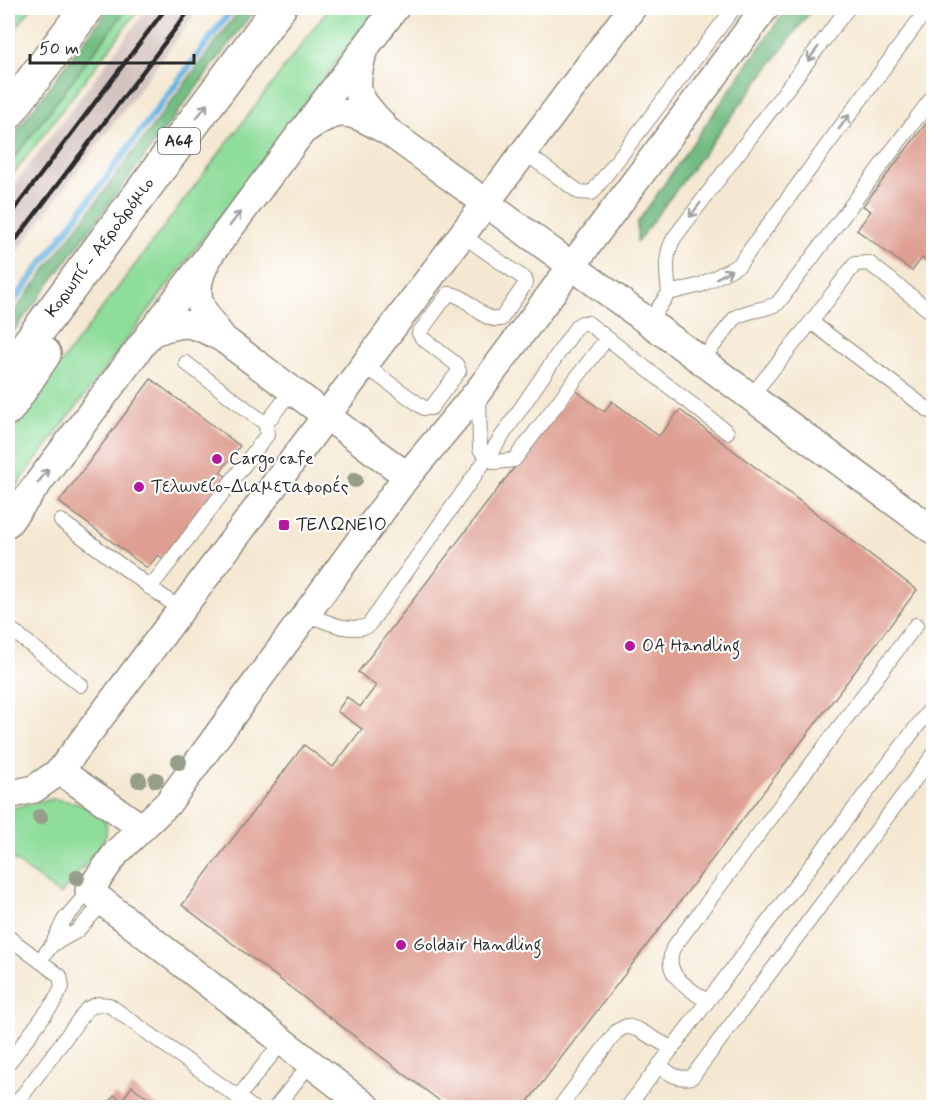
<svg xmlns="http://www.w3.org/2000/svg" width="941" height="1115" viewBox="0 0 941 1115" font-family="Mynerve,sans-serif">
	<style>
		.industrial { fill: #d1c0bc }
		.green { fill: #8fdd9b; stroke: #5d8463; stroke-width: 1.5 }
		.forest { fill: #73bc83; stroke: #4f7457; stroke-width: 1.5 }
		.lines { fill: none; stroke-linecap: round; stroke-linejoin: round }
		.stream { stroke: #67b4e1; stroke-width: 7 }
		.building { fill: #de9e91 }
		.lane-casing { stroke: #908a7e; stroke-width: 16 }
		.street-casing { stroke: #908a7e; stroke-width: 30 }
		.highway-casing { stroke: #908a7e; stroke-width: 36 }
		.lane { stroke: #fff; stroke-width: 14 }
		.street { stroke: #fff; stroke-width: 27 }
		.highway { stroke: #fff; stroke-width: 33 }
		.rail { stroke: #2b2b2b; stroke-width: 4.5 }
		.tree { fill: #969d89 }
		.oneway { stroke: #a0a0a0 }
		.poi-dot { fill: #b5179e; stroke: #fff; stroke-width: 2 }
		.labels { text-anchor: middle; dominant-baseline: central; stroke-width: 4.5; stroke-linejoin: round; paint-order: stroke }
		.shield { fill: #fff; stroke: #6b6b6b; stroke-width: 1.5 }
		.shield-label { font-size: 16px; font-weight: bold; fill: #2b2b2b }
		.street-label { font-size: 18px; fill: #2b2b2b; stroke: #fff }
		.poi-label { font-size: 18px; fill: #2b2b2b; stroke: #fff; text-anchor: start }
	</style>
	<rect width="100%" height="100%" fill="#fff"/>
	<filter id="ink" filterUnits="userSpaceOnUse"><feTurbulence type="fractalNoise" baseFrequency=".0167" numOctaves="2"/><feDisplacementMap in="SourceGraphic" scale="12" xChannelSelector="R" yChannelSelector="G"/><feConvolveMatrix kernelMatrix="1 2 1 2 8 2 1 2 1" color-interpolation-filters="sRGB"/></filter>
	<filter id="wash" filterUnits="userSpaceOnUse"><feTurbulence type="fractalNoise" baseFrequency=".008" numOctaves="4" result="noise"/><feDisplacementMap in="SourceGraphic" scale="24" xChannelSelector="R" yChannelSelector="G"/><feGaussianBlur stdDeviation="1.35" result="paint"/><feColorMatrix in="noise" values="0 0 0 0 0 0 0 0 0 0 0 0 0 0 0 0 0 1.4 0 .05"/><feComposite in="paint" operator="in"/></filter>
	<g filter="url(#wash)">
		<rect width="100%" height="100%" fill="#f5e8d2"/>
		<path class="industrial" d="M148 8H200L8 264V193Z"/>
		<path class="green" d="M8 8H31L8 39Z
			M127 8H140L8 181V166Z
			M329 8H377L8 497V438L55 371Z
			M54 799C67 800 78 803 90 809 101 814 109 822 106 834 103 846 69 883 60 895L8 855V809L40 801Z"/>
		<path class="forest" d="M109 8H127L8 166V142Z
			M241 8H256L8 339V320Z
			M787 8H813L637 242V223Z"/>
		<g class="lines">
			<path class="stream" d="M8 309 233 8"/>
		</g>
		<g id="blocks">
			<path class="building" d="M934 113V267L922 258 912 271 857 230 871 211 863 206Z
				M151 379 240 446 220 472 230 479 168 562 158 555 147 568 59 502Z
				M574 389 604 412 612 401 659 436 680 410 917 590 523 1108H449L182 905 304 745 333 767 362 729 337 711 347 697 360 707 376 686 358 672Z
				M132 1086 160 1108H105L114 1095 122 1100Z"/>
		</g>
	</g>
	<g filter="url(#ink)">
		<use href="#blocks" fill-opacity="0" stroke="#908a7e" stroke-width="1.5"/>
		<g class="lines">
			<defs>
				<path id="lane" d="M524 152 579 192 592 193 734 8
					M669 293 701 285 739 265 928 8
					M649 321 669 293C667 273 664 256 674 238L848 8
					M811 322 930 411H934
					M702 360 735 318C748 309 765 311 778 303L934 95
					M364 365 424 408H431L459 371 456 364 422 338 419 333 448 294C468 293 481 323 501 319L526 283 525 279 462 235
					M479 392 480 449 487 458 495 462 514 460 607 338
					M751 396 811 322 855 264 869 263 934 314
					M266 424 292 390
					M61 521 181 610
					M150 588 267 435 266 424 186 363
					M306 614C325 621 347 633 368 626L487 458 577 326 582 323H588L727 432
					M8 627 81 685
					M8 937 60 976 62 987 54 1002 8 1064
					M52 945 77 931 103 903
					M40 960 52 945 64 920 89 891
					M707 1002 934 704
					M659 1065C670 1074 677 1080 692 1077L934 754
					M239 1096 282 1042
					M13 1108 87 1009 98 1004 109 1005 253 1108
					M275 1108 310 1064
					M559 1108 617 1031 627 1026 639 1030 671 1048
					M627 1108 707 1002C688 986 662 976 673 948L916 625"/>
				<path id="street" d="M363 52C353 91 355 95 382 124
					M300 133C341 104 347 109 389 132L934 531
					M205 264C189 297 202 312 222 337
					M149 334C184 320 190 321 222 338L407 476
					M8 523 395 8
					M60 771 142 828 168 803 407 476 479 390 765 8
					M8 795 34 789 60 771 632 8
					M142 828 117 852 89 891 368 1108"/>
				<g id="highway">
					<path d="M8 113 87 8"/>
					<path id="s1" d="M8 371 279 8"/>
					<path d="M8 408 44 354"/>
				</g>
			</defs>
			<use href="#lane" class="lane-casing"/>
			<use href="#street" class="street-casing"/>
			<use href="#highway" class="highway-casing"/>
			<use href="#lane" class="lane"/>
			<use href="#street" class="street"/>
			<use href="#highway" class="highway"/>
			<path class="rail" d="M8 218 166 8
				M8 250 191 8"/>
		</g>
		<g class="tree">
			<circle cx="355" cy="480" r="8"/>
			<circle cx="179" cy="762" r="8"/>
			<circle cx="139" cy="780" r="8"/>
			<circle cx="156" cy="780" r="8"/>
			<circle cx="40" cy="817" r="8"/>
			<circle cx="77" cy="878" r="8"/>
		</g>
		<defs><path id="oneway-shaft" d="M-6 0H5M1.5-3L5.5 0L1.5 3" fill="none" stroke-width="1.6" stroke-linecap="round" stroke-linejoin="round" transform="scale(1.5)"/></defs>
		<g class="oneway">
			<use href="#oneway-shaft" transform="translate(813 54) rotate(127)"/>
			<use href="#oneway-shaft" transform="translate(202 111) rotate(-53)"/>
			<use href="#oneway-shaft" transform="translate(844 122) rotate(-54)"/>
			<use href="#oneway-shaft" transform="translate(695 210) rotate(127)"/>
			<use href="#oneway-shaft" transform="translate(235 219) rotate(-53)"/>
			<use href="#oneway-shaft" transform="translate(724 274) rotate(-29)"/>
			<use href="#oneway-shaft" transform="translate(43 476) rotate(-53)"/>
		</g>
	</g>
	<g class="poi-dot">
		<circle cx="217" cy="459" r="6"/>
		<circle cx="139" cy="487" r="6"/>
		<rect x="278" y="519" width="12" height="12" rx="3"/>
		<circle cx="630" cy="646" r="6"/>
		<circle cx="401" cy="945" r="6"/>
	</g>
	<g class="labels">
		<rect class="shield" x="158" y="128" width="42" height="26" rx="4.5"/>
		<g class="shield-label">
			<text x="179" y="141">Α64</text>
		</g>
		<g class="street-label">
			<text stroke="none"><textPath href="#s1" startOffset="154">Κορωπί - Αεροδρόμιο</textPath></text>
		</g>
		<g class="poi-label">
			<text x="229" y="459">Cargo cafe</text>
			<text x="151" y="487">Τελωνείο-Διαμεταφορές</text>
			<text x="296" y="525">ΤΕΛΩΝΕΙΟ</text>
			<text x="642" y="646">OA Handling</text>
			<text x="413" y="945">Goldair Handling</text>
		</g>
	</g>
	<rect width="941" height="1115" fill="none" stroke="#fff" stroke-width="30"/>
	<path d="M30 54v9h164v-9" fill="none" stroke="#2b2b2b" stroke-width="3"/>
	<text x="39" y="54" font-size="18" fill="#2b2b2b" stroke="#ffffff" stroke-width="4.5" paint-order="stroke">50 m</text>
</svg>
